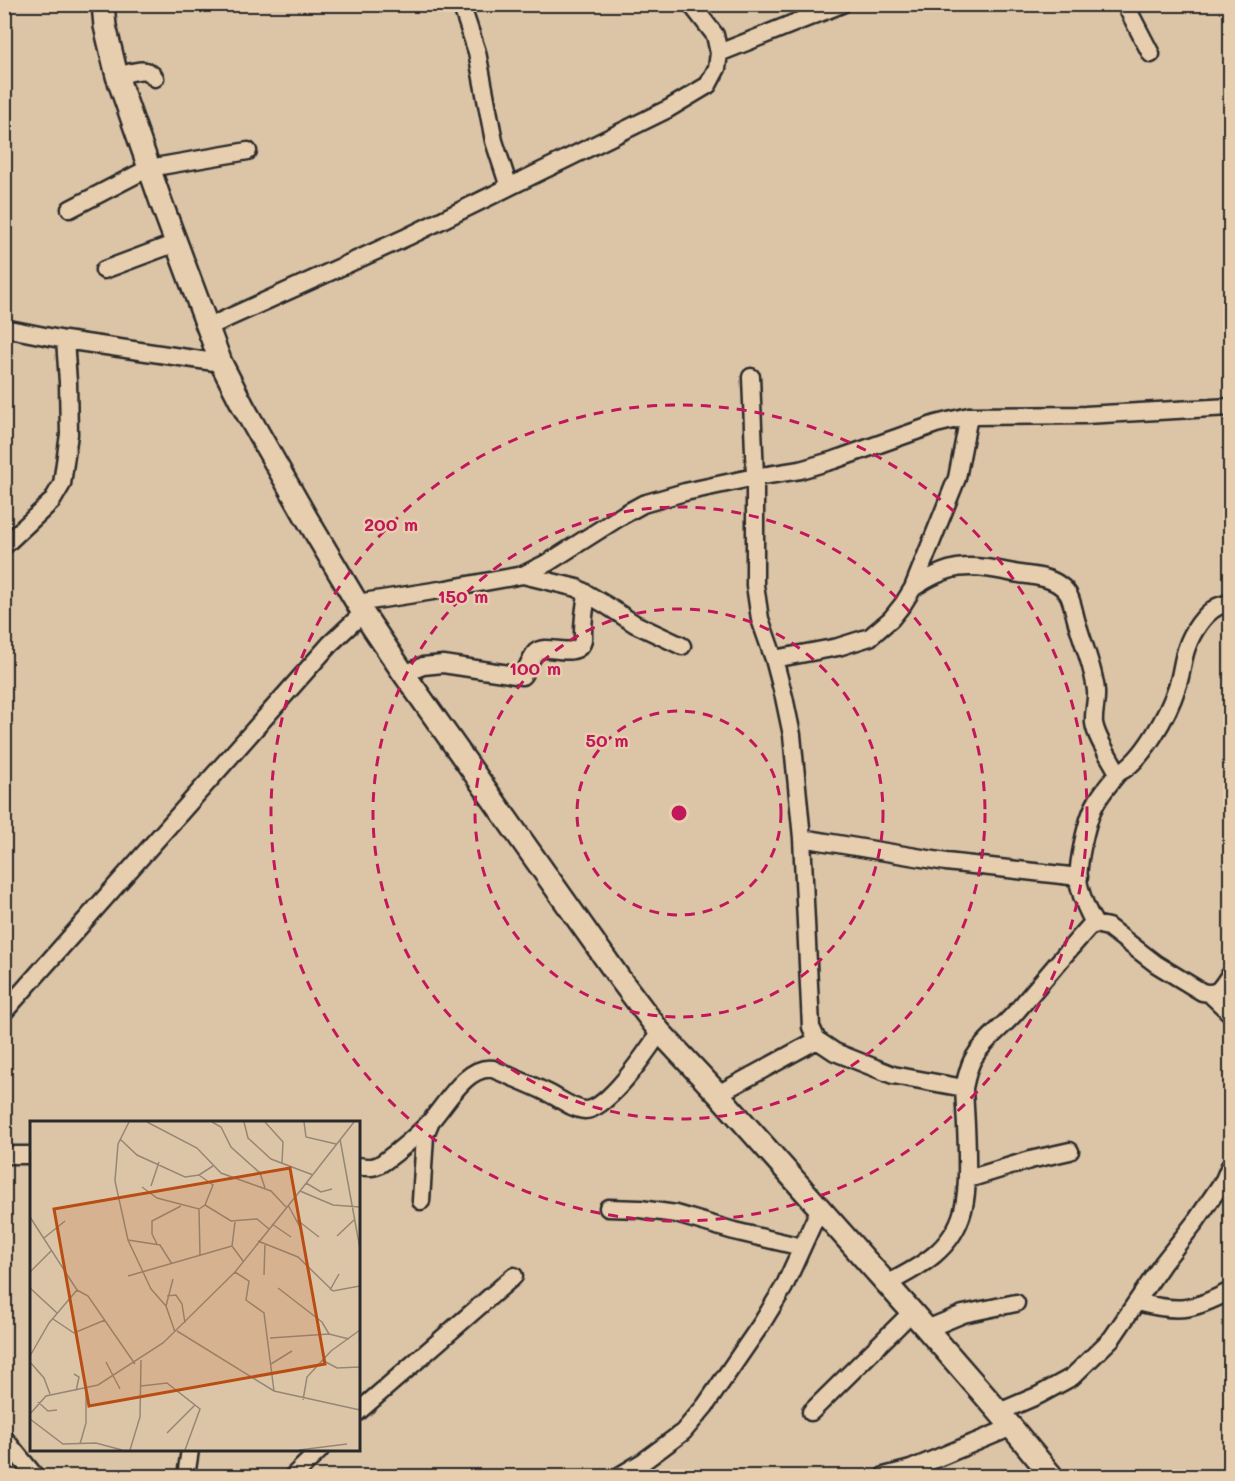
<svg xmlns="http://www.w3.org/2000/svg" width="1235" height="1481" viewBox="0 0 1235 1481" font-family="Mali,sans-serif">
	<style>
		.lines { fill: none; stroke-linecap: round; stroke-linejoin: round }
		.minor-casing { stroke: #2b2b2b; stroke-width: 21 }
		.tertiary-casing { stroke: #2b2b2b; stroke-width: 26 }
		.minor { stroke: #e7ceaf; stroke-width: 16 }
		.tertiary { stroke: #e7ceaf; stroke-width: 21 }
		.ring { fill: none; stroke: #c2185b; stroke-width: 3; stroke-dasharray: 10 8 }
		.inset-road { fill: none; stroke: #958775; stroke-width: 1.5 }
		.view { fill: #b94e14; fill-opacity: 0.15; stroke: #b94e14; stroke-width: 3 }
		.inset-edge { fill: none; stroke: #2b2b2b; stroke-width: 3 }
		.centre { fill: #c2185b; stroke: #e7ceaf; stroke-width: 3 }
		.ring-label { font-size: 18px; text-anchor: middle; font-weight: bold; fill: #c2185b; stroke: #e7ceaf; stroke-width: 5; stroke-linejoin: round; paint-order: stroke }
	</style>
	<rect width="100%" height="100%" fill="#dcc4a7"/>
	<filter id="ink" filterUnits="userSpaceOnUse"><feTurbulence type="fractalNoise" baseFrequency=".0167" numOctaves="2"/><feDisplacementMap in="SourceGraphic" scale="12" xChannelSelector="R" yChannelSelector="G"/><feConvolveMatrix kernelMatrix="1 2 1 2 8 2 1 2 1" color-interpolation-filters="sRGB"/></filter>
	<g filter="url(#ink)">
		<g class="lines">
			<defs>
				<path id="minor" d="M461 4 477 52 494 141 509 187
					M1125 4 1151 54
					M719 53 842 4
					M117 76C131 73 146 64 155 78
					M70 209 149 168 248 151
					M104 270 176 243
					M208 327 407 237 668 109 708 85 717 68 719 53 715 35 691 4
					M4 328 65 340 221 363
					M751 377 755 477V585L760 619 774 659 784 697 792 735 802 838 811 1027 817 1040 835 1052 893 1075 964 1088
					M4 546 52 501 62 484 69 434 68 382 65 340
					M523 575 577 588 606 605 635 624 682 646
					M913 588C949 564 968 563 1009 572 1025 576 1045 575 1058 584 1064 588 1068 592 1070 598 1074 608 1075 619 1079 629 1085 649 1094 670 1096 691 1097 702 1093 712 1094 723 1096 738 1111 759 1118 773
					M357 603 446 589 523 575 549 562 623 515 643 504 685 492 755 477 800 470 834 460 936 424 969 416 1085 415 1230 407
					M774 659 838 647 870 637 891 619 903 604 913 588 957 478 969 416
					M404 674 423 666 443 664 522 676C528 669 530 658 536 652 546 643 572 658 581 645 584 641 583 637 583 632 583 619 585 607 587 594
					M802 838 946 862 1079 877
					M1095 924C1088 913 1082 898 1079 885 1076 867 1087 818 1096 803 1102 792 1111 782 1118 773 1143 762 1169 712 1177 687 1182 674 1182 660 1187 647 1192 632 1204 614 1217 607 1221 605 1226 604 1230 603
					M1210 994 1230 1013
					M4 1012 330 644 363 613
					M718 1094 817 1040
					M4 1155H32
					M358 1166C370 1168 376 1168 385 1161 400 1150 415 1137 428 1124 445 1107 465 1065 493 1069 511 1077 530 1084 548 1093 559 1098 572 1109 585 1110 607 1111 648 1050 660 1032
					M968 1179 1030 1160 1070 1151
					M421 1201 425 1135 430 1123
					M608 1208 640 1209 676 1214 734 1231 802 1247
					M887 1284C903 1275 920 1267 934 1255 966 1228 968 1196 967 1158 967 1134 965 1111 964 1088 966 1079 968 1069 972 1061 982 1042 1002 1028 1016 1012 1040 984 1064 955 1089 927L1095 924 1108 927 1156 964 1202 992C1220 996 1221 986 1230 975
					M1137 1302C1179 1313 1192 1311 1230 1291
					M927 1329 963 1314 1016 1303
					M358 1412 514 1276
					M811 1412 912 1312
					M999 1412 1039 1395 1072 1377 1112 1338 1163 1263 1196 1221 1224 1180 1230 1166
					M4 1438 35 1476
					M186 1476 190 1450
					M293 1476 320 1450
					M619 1476 644 1461 683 1432 705 1406 762 1323 784 1287 820 1208
					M884 1476 911 1469 1012 1427"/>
				<path id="tertiary" d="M103 4 105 26 117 76 161 202 221 363 244 408 306 517 363 613 404 674 620 979 660 1032 718 1094 912 1312 999 1412 1052 1476"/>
			</defs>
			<use href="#minor" class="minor-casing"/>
			<use href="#tertiary" class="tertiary-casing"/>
			<use href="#minor" class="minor"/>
			<use href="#tertiary" class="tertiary"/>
		</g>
	</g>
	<g class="ring">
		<circle cx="679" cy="813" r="102"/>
		<circle cx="679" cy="813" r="204"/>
		<circle cx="679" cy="813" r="306"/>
		<circle cx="679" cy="813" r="408"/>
	</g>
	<g transform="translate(30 1121)">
		<rect width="330" height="330" fill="#dcc4a7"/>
		<path class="inset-road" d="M99 1 88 23 85 60 98 119 121 168 136 185 145 211M117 1 167 27 191 52 241 70 256 86M182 1 191 6 201 26 230 52 235 67M214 1 218 17 241 38 283 54M235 1 253 21 252 42M274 1 276 16 306 23M90 18 107 34 155 56 169 54 183 45M310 18 330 128M276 62 291 71 302 68M121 65 129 41M112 66 127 77 169 88 175 84 183 64 169 54M270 70 324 1M175 84 201 100 227 98 239 108M258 84 271 108M169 88 170 134M0 96 47 169M267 99 289 116M242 103 261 116M307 115 325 98M14 117 35 100M98 119 130 124 142 143M228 120 268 136 303 170 330 165M127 123 122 113V100L151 85M202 125 205 101M202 125 213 140M0 151 22 129M205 151 219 160 216 179 234 192 244 270M234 154 235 122M98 155 202 125M0 167 27 192M248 167 292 201 299 213M47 169 58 175 105 243M300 169 309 153M137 175 146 174 152 183 155 202M136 185 143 158M23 198 44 212 75 199M147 210 244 270 330 289M240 217 299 213 319 218M0 235 19 202 47 169M292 239 307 247 330 246M0 241 14 257 20 273M76 241 90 268M241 243 262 230M44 253 49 256 46 270M111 265 137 262 170 288 155 329M273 279 277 256 301 230 330 209M8 281 18 290 27 289M0 293 16 275 68 264 133 222 205 151 270 70 303 84 330 86M0 298 33 323 66 322 92 329M137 312 165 284M50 323 56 302V268M100 329 110 296 111 239M269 329 317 323"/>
		<path class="view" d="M260 47 295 243 59 285 24 88Z"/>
		<rect width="330" height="330" class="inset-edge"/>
	</g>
	<circle cx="679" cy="813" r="9" class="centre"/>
	<g class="ring-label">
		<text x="391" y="531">200 m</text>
		<text x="463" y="603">150 m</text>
		<text x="535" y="675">100 m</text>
		<text x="607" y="747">50 m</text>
	</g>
	<rect width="1235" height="1481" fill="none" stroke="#e7ceaf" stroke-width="24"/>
	<rect x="12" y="12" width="1211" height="1457" fill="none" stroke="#2b2b2b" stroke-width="2" filter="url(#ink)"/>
</svg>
